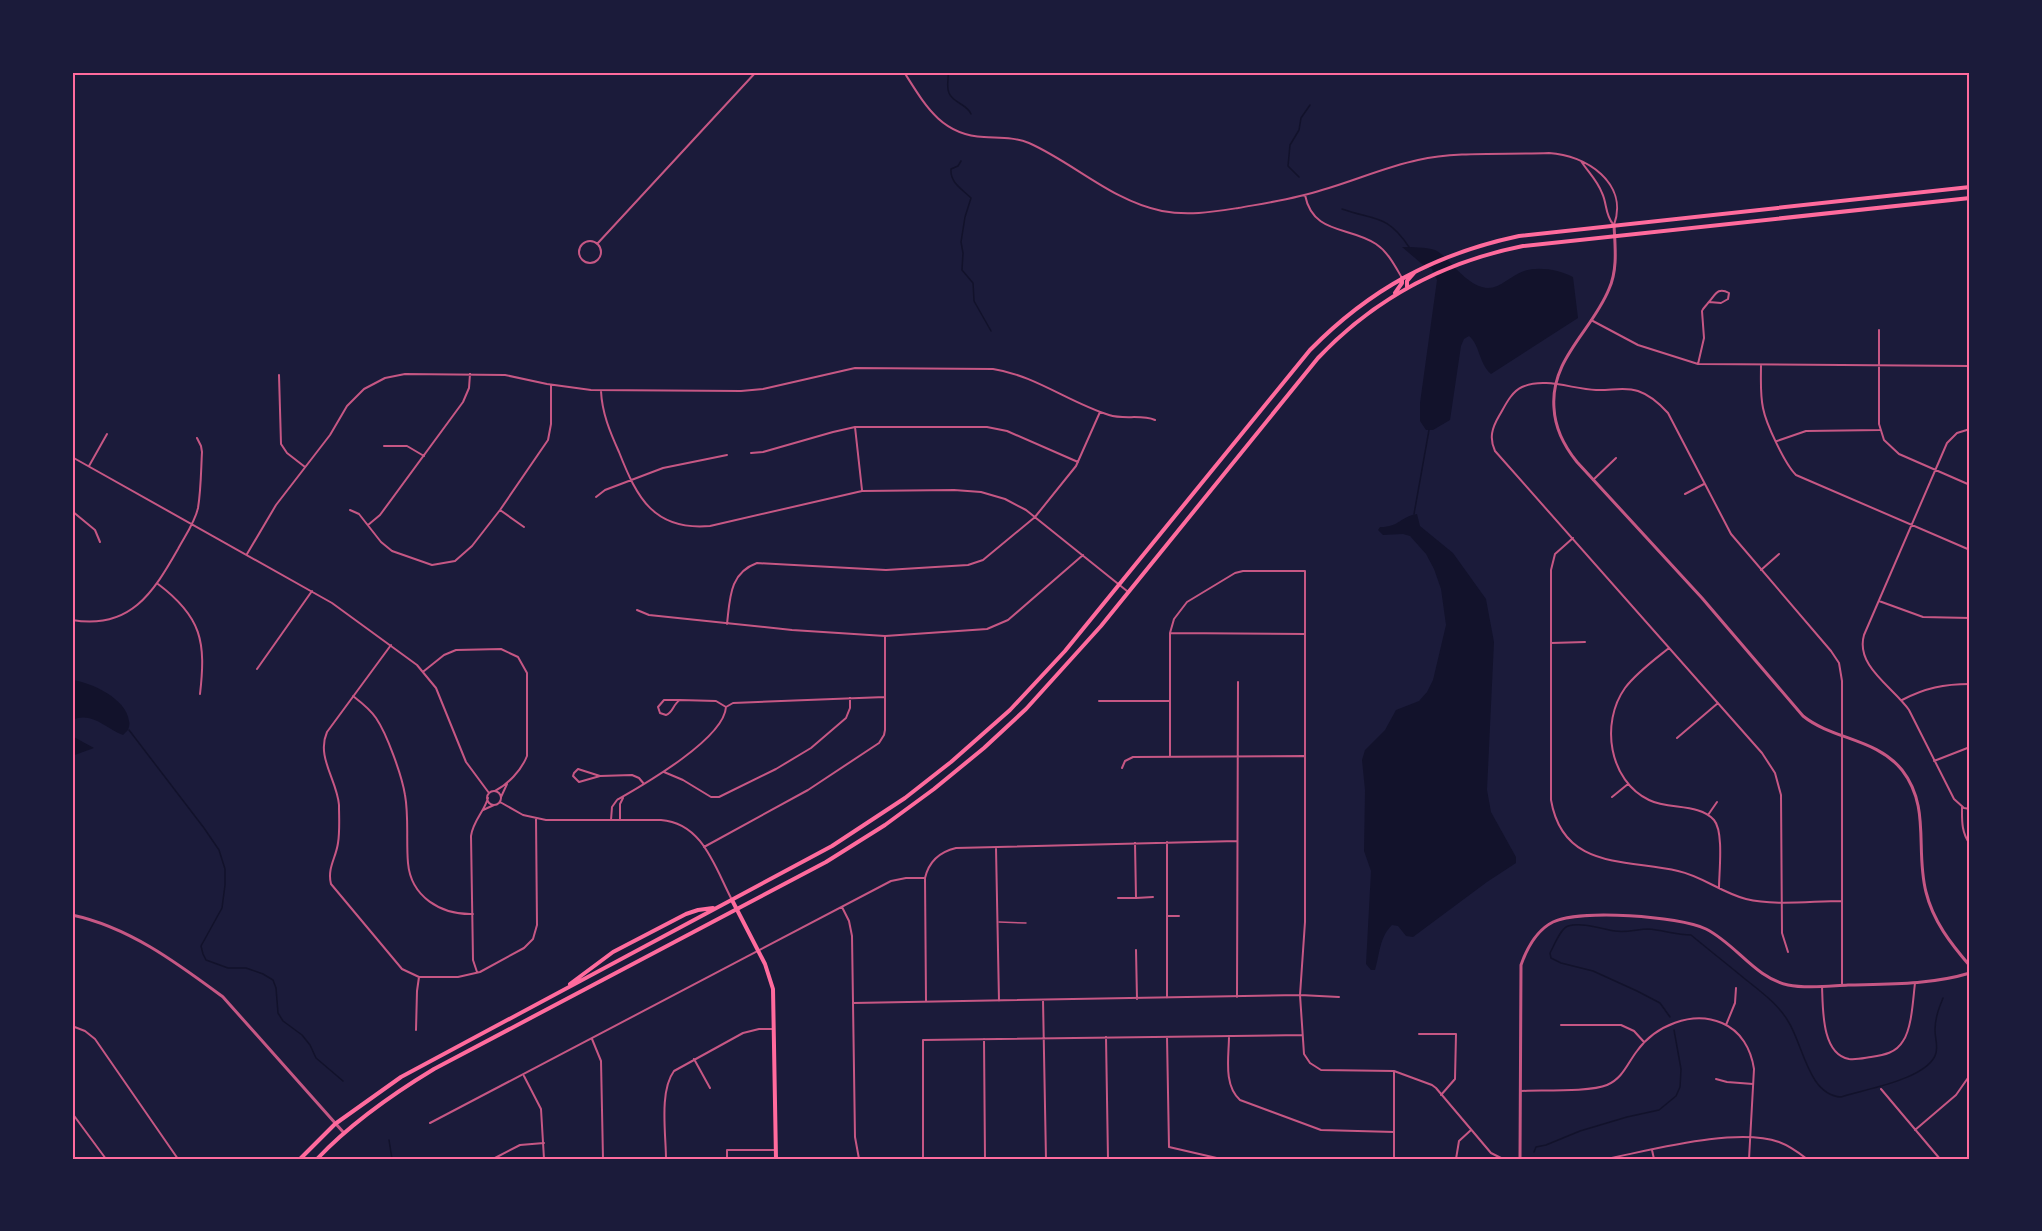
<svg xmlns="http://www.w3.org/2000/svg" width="2042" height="1231" viewBox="0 0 2042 1231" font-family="'IBM Plex Sans',sans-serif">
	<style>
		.water { fill: #12122b }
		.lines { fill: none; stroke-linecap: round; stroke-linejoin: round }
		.stream { stroke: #12122b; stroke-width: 1.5 }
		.service { stroke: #c65784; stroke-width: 1.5 }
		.minor { stroke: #c65784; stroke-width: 2 }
		.tertiary { stroke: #c65784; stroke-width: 3 }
		.secondary { stroke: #ff6b9d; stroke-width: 4 }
		.primary { stroke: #ff6b9d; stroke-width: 4 }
		.neatline { fill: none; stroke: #ff6b9d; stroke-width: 2 }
	</style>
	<rect width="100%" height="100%" fill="#1b1b3a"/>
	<path class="water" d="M1402 247C1413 247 1425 247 1435 250 1447 255 1463 282 1482 287 1498 292 1509 276 1524 271 1539 266 1560 270 1573 277L1578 318 1491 374C1479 364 1480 345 1469 336L1464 339 1461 346 1450 420 1433 430H1426L1420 421V403L1437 280 1432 269 1422 264Z
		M1417 514 1420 526 1453 553 1486 599 1494 642 1487 790 1491 812 1516 857V863L1487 882 1413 937 1406 936 1398 926 1392 925C1379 938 1380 954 1375 970H1371L1366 964 1371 871 1364 851 1365 790 1362 760 1365 750 1385 730 1396 710 1419 701 1427 692 1433 680 1446 625 1441 589 1434 569 1426 554 1410 536 1403 534 1383 535 1378 530 1380 527C1400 527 1401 516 1417 514Z
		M72 680C91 682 127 699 129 721 130 724 129 727 128 730L123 735C105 728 92 711 72 720Z
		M72 736 94 748 72 756Z"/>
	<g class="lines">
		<path class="stream" d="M948 72C949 78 946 87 949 93 953 103 967 104 971 114
			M961 161 958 166 951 169C950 183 962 189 971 198L965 217 961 242 963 253 962 270 973 283 974 301 991 331
			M1299 177 1288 166 1290 145 1299 130 1301 118 1310 105
			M1342 209C1376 221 1387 214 1409 247
			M1414 514 1429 430
			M129 730 204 828 219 850 225 869V885L222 908 201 946 203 954 206 960 228 968H246L263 974 273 980 276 988 278 1013 283 1021 302 1035 310 1045 316 1058 343 1081
			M1670 1017 1660 1003 1637 991 1593 971 1561 963 1551 958 1550 953C1554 946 1560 929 1568 926 1583 922 1602 929 1615 931 1626 933 1638 929 1648 929 1663 930 1676 935 1691 935 1709 950 1727 964 1745 979 1760 991 1778 1004 1788 1021 1803 1044 1808 1095 1841 1097 1865 1089 1929 1079 1936 1053 1938 1045 1935 1038 1935 1030 1935 1018 1939 1008 1943 998
			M389 1140 392 1159
			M1534 1152 1536 1147 1546 1145 1580 1131 1627 1117 1659 1110 1676 1096 1680 1087 1681 1069 1674 1030"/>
		<path class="service" d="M999 922 1026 923"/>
		<path class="minor" d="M904 72C925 105 941 135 984 137 1000 138 1014 137 1029 143 1074 163 1112 201 1162 211 1188 216 1212 212 1238 208 1266 203 1295 199 1322 190 1354 181 1385 167 1418 160 1459 151 1507 155 1549 153 1586 155 1629 183 1614 225
			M1581 161C1588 172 1597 180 1602 193 1607 203 1605 215 1613 224
			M1305 195C1313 235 1349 226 1376 244 1388 252 1395 266 1402 278
			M579 252a11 11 0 1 1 22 0a11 11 0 1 1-22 0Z
			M597 244 756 72
			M1591 320 1638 345 1698 364 1970 366
			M1879 330V424L1884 440 1899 454 1970 485
			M1698 364 1704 338 1702 311C1703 308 1706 306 1708 303 1715 296 1717 286 1729 293L1728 299 1721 303 1709 302
			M1761 365C1761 379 1760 394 1763 408 1766 424 1785 464 1796 475L1970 550
			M279 375 281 444 287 453 305 467
			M601 391C602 413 610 432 619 452 637 498 654 531 710 526L862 491 954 490 981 492 1005 499 1026 510 1127 591
			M855 427 862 490
			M1970 429 1957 433 1947 443 1864 635C1855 666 1893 687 1909 710L1954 799 1964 808 1970 809
			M1777 441 1806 431 1880 430
			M384 446H407L424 456
			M751 453 763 452 833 432 855 427H987L1007 431 1078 462
			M72 457 332 603 417 665 436 688 466 762 489 793
			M89 466 107 434
			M1593 480 1616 458
			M1685 494 1704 484
			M596 497 605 490 663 468 727 455
			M350 510 359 514 381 542 392 551 432 565 455 561 472 546 500 510 548 440 551 424V385
			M500 510 524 527
			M72 511 95 530 100 542
			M368 525 380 515 463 402 469 388 470 374
			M1573 538 1555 554 1551 570V800C1563 870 1626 859 1678 871 1702 876 1722 893 1746 899 1774 906 1812 901 1842 901
			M247 554 276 505 330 435 347 406 364 389 385 378 405 374 505 375 547 384 591 390 741 391 763 389 855 368 993 369C1034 375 1070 403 1109 415 1124 420 1141 414 1155 420
			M1761 570 1779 554
			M158 584C202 617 206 642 200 694
			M1879 601 1923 617 1970 618
			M637 610 649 615 792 630 885 636 987 629 1008 620 1083 555
			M72 620C130 630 153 593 178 549 185 536 195 522 198 508 201 490 201 470 202 452L201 446 197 438
			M727 624C730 599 729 573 757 563L886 570 968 565 983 560 1035 517 1076 466 1100 412
			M1170 633 1305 634
			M1551 643 1585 642
			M391 645 327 732C316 757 337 780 339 805 339 817 340 831 338 843 336 858 327 868 331 884L402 969 419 977H458L480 972 524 948 533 939 537 925 536 818
			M1669 648C1654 660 1636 673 1625 688 1600 723 1609 781 1649 800 1669 810 1699 803 1714 820 1724 832 1719 872 1719 888
			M257 669 312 591
			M424 671 444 655 456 650 501 649 518 657 527 673V756C521 771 508 784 495 791
			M353 696C362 703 370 709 376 718 387 734 402 776 405 795 409 817 406 841 408 863 411 897 441 915 473 914
			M664 700H680C673 704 673 713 666 715L660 713 658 707Z
			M680 700 716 701 726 707
			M1902 700C1925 688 1944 684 1970 684
			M1099 701H1170
			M1677 738 1718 703
			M1170 757V633L1174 619 1187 602 1235 573 1243 571H1305V922L1300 995 1304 1054 1310 1063 1321 1070 1394 1071 1432 1085 1436 1088 1491 1153 1501 1158 1509 1159
			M1934 761 1970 747
			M1122 768 1125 761 1133 757 1304 756
			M664 772 683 780 711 797H719L776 769 811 748 846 718 850 708V698
			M600 776 578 769 574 773 573 776 579 782 600 776 632 775 639 778 644 784
			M487 798a7 7 0 1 1 14 0a7 7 0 1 1-14 0Z
			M501 797 507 784
			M1612 797 1628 784
			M500 802 523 815 546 820H661C703 823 715 868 732 900
			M1962 806C1962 820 1961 832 1970 844
			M483 810 494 805
			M1708 815 1717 802
			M620 819V804L623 798
			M611 820 612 807 617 800C643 785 724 739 726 707L733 703 885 697
			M704 847 808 790 879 743 884 735 885 730V636
			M996 848 999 1001
			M1118 898H1136L1135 843
			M1136 898 1153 897
			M842 907 849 921 852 936 855 1137 859 1159
			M1167 916H1179
			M1136 950 1137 999
			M1788 952 1782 933 1781 795 1775 773 1762 753 1495 451C1489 438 1492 428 1499 416 1505 406 1511 392 1522 387 1545 377 1572 389 1596 390 1610 391 1624 386 1638 391 1650 395 1659 403 1668 413L1731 534 1831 651 1839 663 1842 681V985
			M477 972 473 960 471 836C473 821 484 812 488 798
			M1822 986C1823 1007 1821 1054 1849 1059 1856 1060 1864 1058 1871 1057 1884 1055 1896 1053 1903 1041 1912 1028 1913 999 1915 983
			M1237 997 1238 682
			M1167 998V842
			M1043 1000 1046 1159
			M926 1001 925 878C929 861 939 852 956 848L1237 841
			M853 1003 1300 995 1339 997
			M1561 1025H1621L1634 1031 1644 1042
			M1726 1025 1735 1003 1736 988
			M72 1026 85 1031 95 1039 178 1159
			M416 1030 417 991 419 977
			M1419 1034H1456L1455 1079 1441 1095
			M1229 1036C1229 1056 1223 1085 1240 1100L1321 1130 1394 1132
			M1106 1037 1108 1159
			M1167 1037 1169 1147 1221 1159
			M592 1039 601 1061 603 1159
			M984 1039 985 1159
			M694 1059 710 1088
			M524 1076 541 1109 544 1159
			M1716 1079 1727 1082 1753 1084
			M1881 1089 1940 1159
			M1521 1091C1541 1090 1591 1092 1607 1085 1623 1078 1627 1064 1637 1051 1655 1026 1692 1010 1722 1023 1741 1031 1751 1049 1754 1069L1749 1159
			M72 1113 106 1159
			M430 1123 891 881 906 878H925
			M1915 1130 1956 1095 1970 1075
			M1652 1150 1654 1159
			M493 1159 520 1145 544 1143
			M666 1159C666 1135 659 1091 674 1071L743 1033 759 1029H774
			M727 1159V1150H776
			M923 1159V1040L1302 1035
			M1394 1159V1072
			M1456 1159 1459 1141 1471 1130
			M1606 1159C1652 1150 1736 1127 1779 1142 1790 1146 1798 1152 1807 1159"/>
		<path class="tertiary" d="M1614 225C1615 246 1618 269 1609 289 1592 331 1550 359 1554 408 1555 428 1564 446 1577 462L1702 598 1803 716C1833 740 1876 738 1902 770 1931 807 1915 850 1926 892 1933 921 1951 944 1970 966
			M72 915C129 927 177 963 223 997L344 1133
			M1520 1159 1521 965C1527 948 1537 930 1553 922 1581 909 1678 916 1706 929 1736 944 1755 978 1788 985 1807 989 1829 986 1848 985 1889 984 1930 985 1970 973"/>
		<path class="secondary" d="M732 900 765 964 773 989 776 1159"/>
		<path class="primary" d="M1407 287V281L1414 273
			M1395 293 1402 283V278
			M570 984 613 952 686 914 698 910 713 908
			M300 1159 335 1124 401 1077 832 846 905 798 951 762 1010 710 1065 651 1310 350C1370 289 1435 254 1519 236L1970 187
			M317 1159C351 1123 391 1095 434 1069L826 862 885 825 934 789 984 748 1026 709 1101 626 1318 358C1374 299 1443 262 1523 246L1970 198"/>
	</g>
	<rect width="2042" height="1231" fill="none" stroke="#1b1b3a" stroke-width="147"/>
	<rect x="74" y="74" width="1894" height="1084" class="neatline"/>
</svg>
